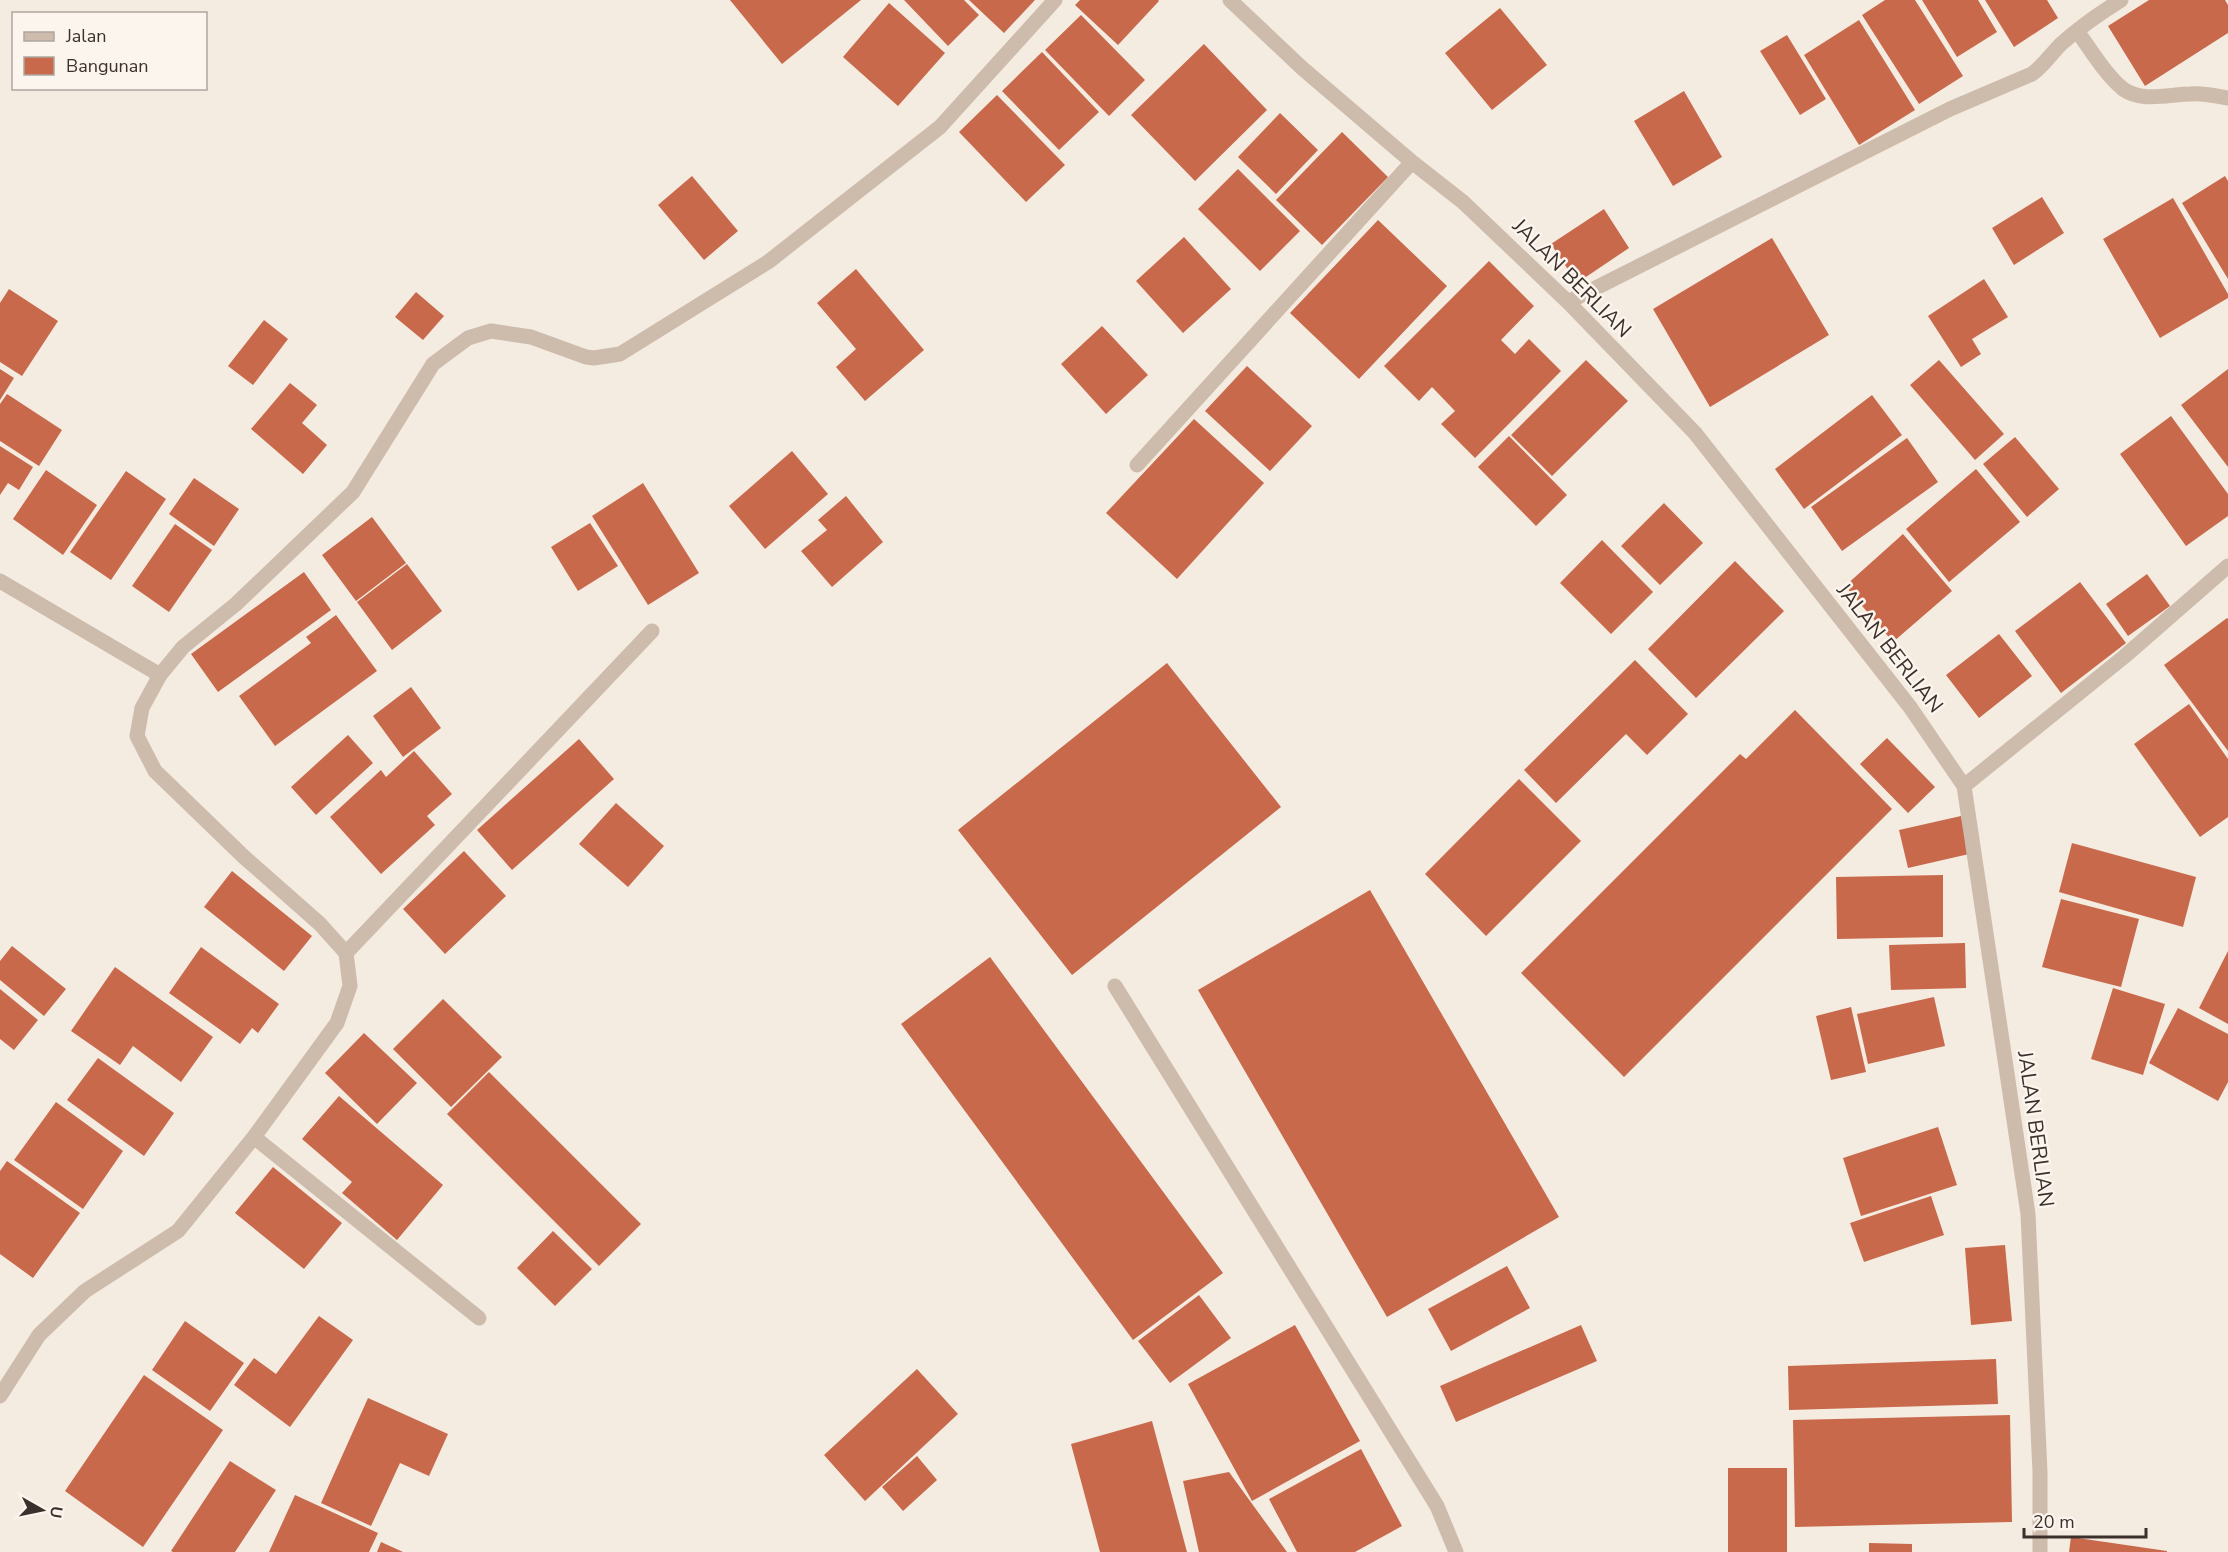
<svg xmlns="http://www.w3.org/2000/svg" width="2228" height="1552" viewBox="0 0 2228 1552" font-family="'Nunito Sans',sans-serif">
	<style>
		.building { fill: #c8694b }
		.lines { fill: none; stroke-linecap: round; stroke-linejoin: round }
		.minor { stroke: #cdbbac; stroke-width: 15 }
		.labels { text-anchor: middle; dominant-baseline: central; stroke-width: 5; stroke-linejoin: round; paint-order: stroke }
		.street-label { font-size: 21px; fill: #3b302b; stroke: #fbf5ee }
	</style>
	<rect width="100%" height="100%" fill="#f4ebe1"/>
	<path class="building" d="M730 0H861L782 64Z
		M904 0H964L979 15 948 46Z
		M969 0H1035L1004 33Z
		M1080 0H1158L1159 1 1118 45 1075 5Z
		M1885 0H1915L1963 76 1919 104 1862 15Z
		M1922 0H1978L1997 32 1957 57Z
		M1985 0H2047L2058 18 2014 47Z
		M2149 0H2225L2228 5V33L2145 86 2108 26Z
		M889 3 945 53 898 106 843 57Z
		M1500 8 1547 65 1492 110 1445 53Z
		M1081 15 1145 80 1109 116 1045 50Z
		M1859 20 1915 110 1859 145 1804 55Z
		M1787 35 1826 99 1800 115 1760 51Z
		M1204 44 1267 110 1195 181 1131 115Z
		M1042 52 1099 112 1059 150 1002 91Z
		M1684 91 1722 157 1673 186 1634 121Z
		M997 95 1065 165 1026 202 959 132Z
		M1280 113 1318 150 1276 194 1238 157Z
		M1342 132 1388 177 1322 245 1276 200Z
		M1238 169 1300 231 1260 271 1198 209Z
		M692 176 738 231 704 260 658 205Z
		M2225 176 2228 181V279L2182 203Z
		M2042 197 2064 233 2014 265 1992 228Z
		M2173 198 2228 294V298L2160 338 2103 239Z
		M1604 209 1629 248 1577 283 1551 244Z
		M1378 220 1447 286 1359 379 1290 313Z
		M1184 237 1231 289 1183 333 1136 281Z
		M1772 238 1829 335 1710 407 1653 309Z
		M1489 261 1534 306 1501 340 1515 354 1529 339 1561 371 1475 458 1441 424 1455 411 1432 387 1419 401 1384 366Z
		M856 269 924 350 865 401 836 367 856 349 817 303Z
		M1984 279 2008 317 1972 339 1981 354 1961 367 1928 316Z
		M9 289 58 321 22 376 0 362V303Z
		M416 292 444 316 423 340 395 317Z
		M264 320 288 339 253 385 228 366Z
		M1102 326 1148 375 1106 414 1061 364Z
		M1586 360 1628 401 1552 476 1511 435Z
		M1939 360 2004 434 1975 460 1910 385Z
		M1247 366 1312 426 1270 471 1205 411Z
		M0 369 14 378 0 400Z
		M2228 369V467L2181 405Z
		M290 383 317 405 302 423 327 445 303 474 251 429Z
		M7 394 62 430 39 466 0 441V404Z
		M1872 395 1902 435 1804 509 1775 469Z
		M2171 416 2228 494V516L2186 546 2120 454Z
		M1194 419 1264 483 1177 579 1106 513Z
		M1509 436 1567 495 1536 526 1478 467Z
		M2015 437 2059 489 2027 517 1983 464Z
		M1907 438 1938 482 1842 551 1811 507Z
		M0 446 33 467 19 490 8 483 0 495Z
		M792 451 828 494 765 549 729 506Z
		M1976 469 2020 522 1949 582 1906 529Z
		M46 470 97 505 63 555 13 519Z
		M126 471 166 499 111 580 70 552Z
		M194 478 239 509 214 546 169 514Z
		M643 483 699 573 648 605 592 516Z
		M846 496 883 542 832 587 801 551 827 530 818 520Z
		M1664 503 1703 543 1660 585 1621 546Z
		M372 517 406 563 356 601 322 555Z
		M590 523 618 566 578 591 551 547Z
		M175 524 212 550 169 612 132 586Z
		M1903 534 1952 591 1893 642 1845 586Z
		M1602 540 1653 592 1611 634 1560 583Z
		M1735 561 1784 611 1696 698 1648 649Z
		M407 564 442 611 392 650 357 602Z
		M304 572 331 610 218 692 191 654Z
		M2147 574 2170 606 2128 636 2106 604Z
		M2080 582 2126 643 2061 693 2015 631Z
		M336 615 377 671 275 746 239 696 311 643 306 637Z
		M2227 618 2228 619V751L2164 665Z
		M1999 634 2032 676 1979 718 1946 675Z
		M1635 660 1688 714 1647 755 1626 734 1556 803 1524 770Z
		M1167 663 1281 807 1072 975 958 830Z
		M411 687 441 728 403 757 373 716Z
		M2189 704 2228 759V817L2200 837 2134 744Z
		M1795 710 1892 809 1624 1077 1521 973 1740 754 1746 759Z
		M348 735 373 763 316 815 291 787Z
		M1887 738 1935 787 1908 813 1860 764Z
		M579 739 614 779 512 870 477 830Z
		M414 751 452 794 427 816 435 825 381 874 330 817 381 770 386 777Z
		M1519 779 1581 841 1486 936 1425 874Z
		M616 803 664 846 628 887 579 844Z
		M1961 816 1969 854 1908 868 1899 830Z
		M2072 843 2196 877 2183 927 2059 892Z
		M464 851 506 896 445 954 403 909Z
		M232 871 312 936 284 971 204 907Z
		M1943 875V937L1837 939 1836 877Z
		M1370 890 1559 1217 1387 1317 1198 990Z
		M2061 899 2139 919 2121 987 2042 967Z
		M1965 943 1966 988 1891 990 1889 945Z
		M12 946 66 989 44 1016 0 980V961Z
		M201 947 279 1004 258 1033 252 1028 240 1044 169 993Z
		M2228 951V1024L2199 1008Z
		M990 957 1223 1273 1133 1340 901 1024Z
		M115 967 213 1037 181 1082 133 1046 120 1065 71 1031Z
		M2113 988 2165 1004 2143 1075 2091 1059Z
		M0 989 38 1020 14 1050 0 1039Z
		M1934 997 1945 1046 1868 1064 1857 1014Z
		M443 999 502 1057 451 1107 393 1049Z
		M1851 1007 1866 1072 1831 1080 1816 1016Z
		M2178 1008 2228 1034V1082L2218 1101 2149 1063Z
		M364 1033 417 1083 377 1124 325 1073Z
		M98 1058 174 1113 144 1156 67 1100Z
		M489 1072 641 1224 599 1266 447 1114Z
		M339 1096 443 1185 397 1240 342 1193 352 1182 302 1139Z
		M56 1102 123 1151 83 1209 14 1160Z
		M1938 1127 1957 1185 1861 1216 1843 1158Z
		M7 1161 80 1213 33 1278 0 1254V1171Z
		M273 1167 342 1223 304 1269 235 1213Z
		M1931 1196 1944 1235 1864 1262 1850 1223Z
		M553 1231 592 1269 555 1306 517 1268Z
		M2005 1245 2012 1321 1971 1325 1965 1248Z
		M1507 1266 1530 1308 1451 1351 1428 1309Z
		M1199 1295 1231 1338 1170 1383 1138 1341Z
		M319 1316 353 1340 290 1427 234 1385 254 1358 276 1374Z
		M185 1321 244 1363 210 1411 152 1370Z
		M1295 1325 1360 1441 1252 1501 1188 1384Z
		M1581 1325 1597 1361 1456 1422 1440 1386Z
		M1996 1359 1998 1404 1789 1410 1788 1366Z
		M917 1369 958 1414 865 1501 824 1455Z
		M144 1375 223 1430 143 1547 65 1491Z
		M368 1398 448 1434 429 1476 400 1463 371 1526 321 1503Z
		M2010 1415 2012 1522 1795 1527 1793 1420Z
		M1152 1421 1187 1552H1100L1071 1444Z
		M1361 1449 1402 1526 1355 1552H1297L1269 1499Z
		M917 1456 937 1480 903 1511 882 1487Z
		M230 1461 276 1490 235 1552H173L171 1551Z
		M1728 1468H1787V1552H1728Z
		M1229 1472 1287 1552H1199L1183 1481Z
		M295 1495 378 1533 369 1552H269Z
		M2071 1537 2167 1551V1552H2069Z
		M381 1542 403 1552H377Z
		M1869 1543 1912 1544V1552H1869Z"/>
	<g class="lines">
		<path class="minor" d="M1230 0 1302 68 1412 162 1463 202 1568 302 1695 433 1910 707 1964 786 2028 1214 2040 1472V1552
			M2077 31C2091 50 2105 74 2123 89 2143 103 2169 94 2191 94 2203 93 2216 96 2228 98
			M1568 302 1950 109 2032 74C2043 66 2051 54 2061 44 2080 27 2100 13 2121 0
			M1137 465 1412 162
			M0 581 160 675
			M1964 786 2125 656 2228 566
			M346 953 652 631
			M1115 986 1437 1506 1456 1552
			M254 1137 479 1318
			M0 1396 39 1335 85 1291 178 1231 254 1137 337 1023 350 986 346 953 320 924 244 857 155 771 137 736 142 708 160 675 183 647 236 604 353 492 433 364 468 338 491 331 531 337 586 357 594 358 620 354 768 262 940 127 1055 0"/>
	</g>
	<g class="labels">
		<g class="street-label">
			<text transform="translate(1572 278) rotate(45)">JALAN BERLIAN</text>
			<text transform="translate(1890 648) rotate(52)">JALAN BERLIAN</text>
			<text transform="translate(2036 1129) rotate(82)">JALAN BERLIAN</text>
		</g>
	</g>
	<rect x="12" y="12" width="195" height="78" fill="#fbf5ee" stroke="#aea6a0" stroke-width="1.5"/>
	<rect x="24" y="32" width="30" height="9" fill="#cdbbac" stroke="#aea6a0" stroke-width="1.5"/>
	<text x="66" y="42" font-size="18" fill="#3b302b">Jalan</text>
	<rect x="24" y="57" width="30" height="18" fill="#c8694b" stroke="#aea6a0" stroke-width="1.5"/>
	<text x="66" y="72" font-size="18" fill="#3b302b">Bangunan</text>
	<g transform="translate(42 1510) rotate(99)" stroke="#fbf5ee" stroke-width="4.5" paint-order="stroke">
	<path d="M0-4.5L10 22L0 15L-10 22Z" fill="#3b302b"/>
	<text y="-9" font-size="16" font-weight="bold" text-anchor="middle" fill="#3b302b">U</text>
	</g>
	<path d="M2024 1528v9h122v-9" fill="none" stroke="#3b302b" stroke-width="3"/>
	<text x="2033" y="1528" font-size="18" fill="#3b302b" stroke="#fbf5ee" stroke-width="4.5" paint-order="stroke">20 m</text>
</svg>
